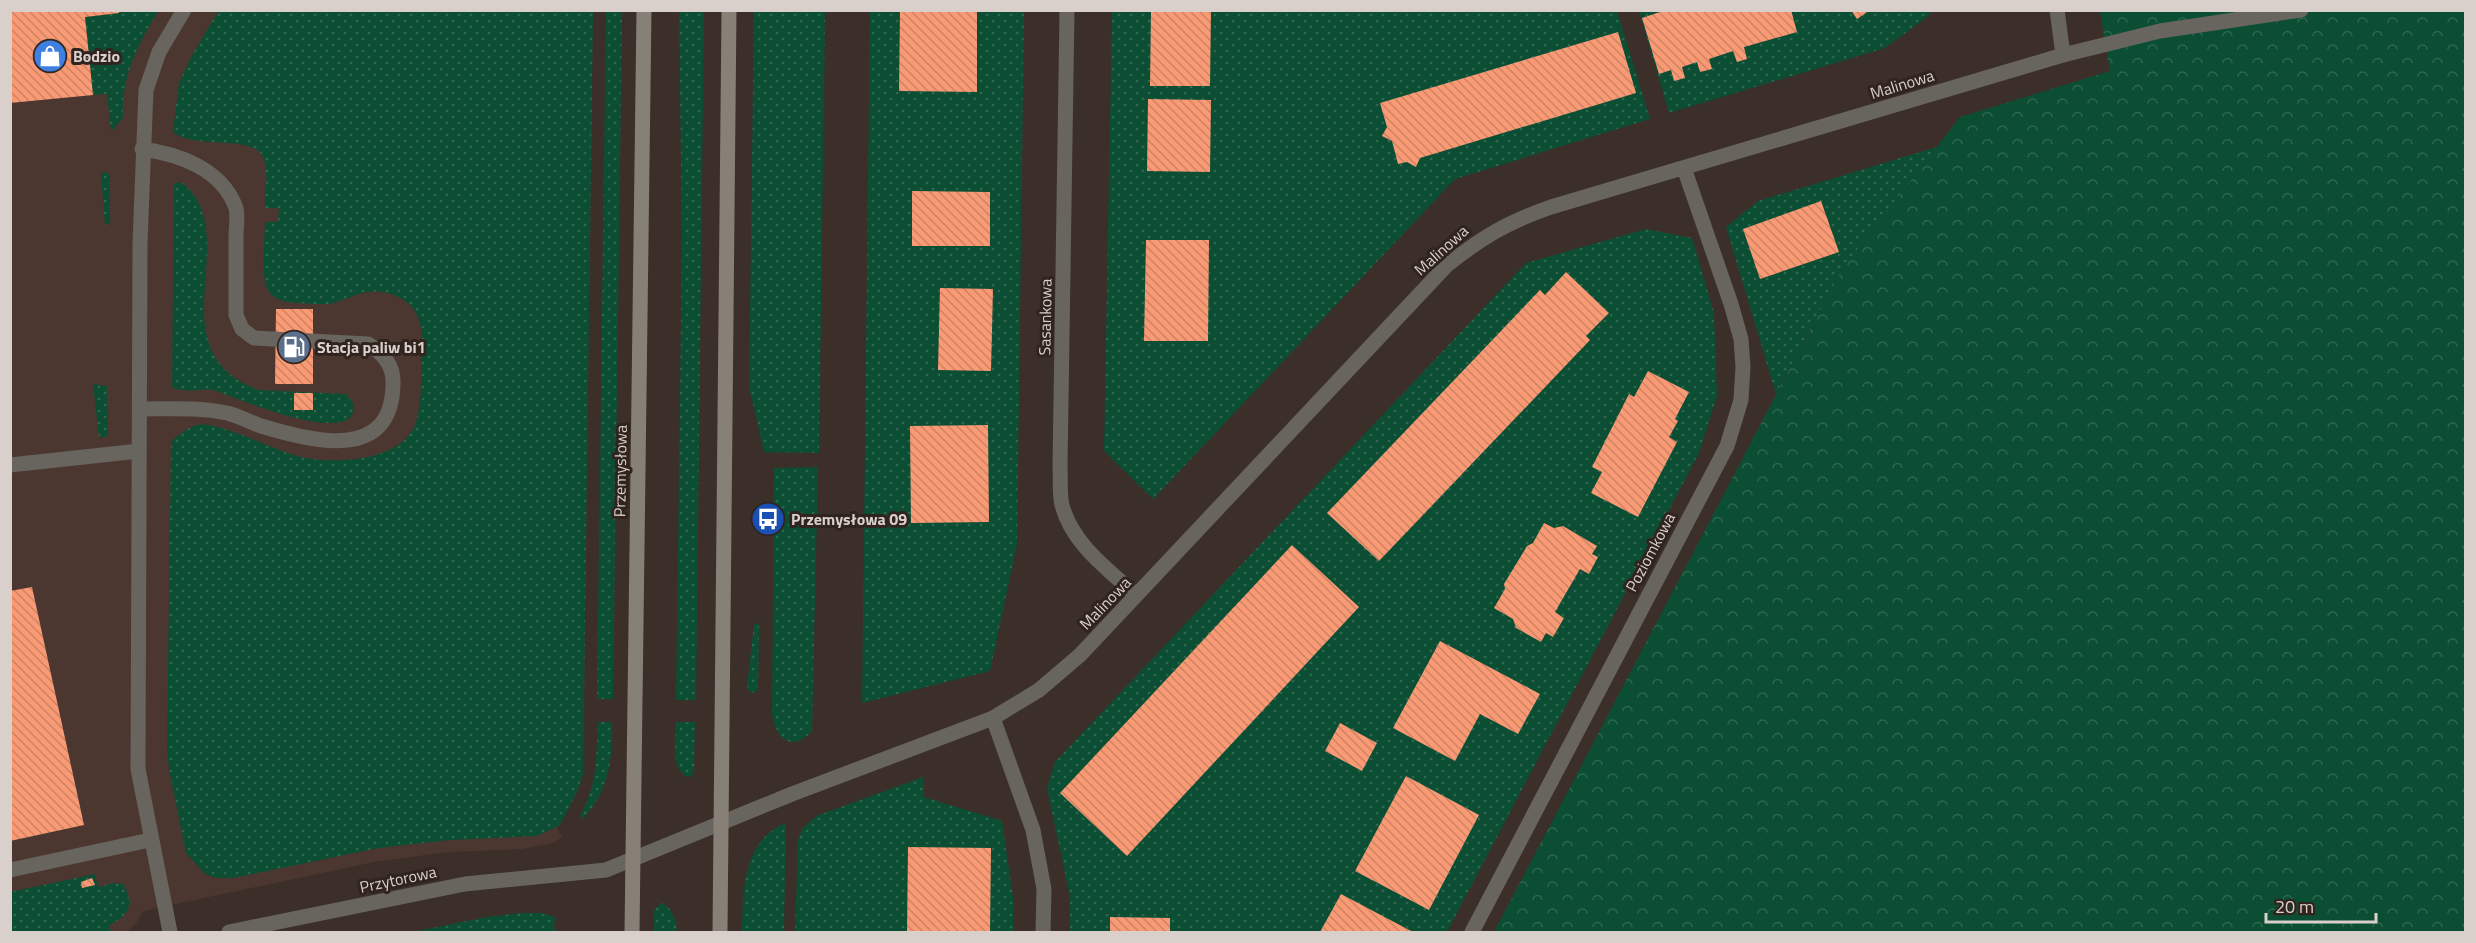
<svg xmlns="http://www.w3.org/2000/svg" width="2476" height="943" viewBox="0 0 2476 943" font-family="'Titillium Web',sans-serif">
	<style>
		.built { fill: #4b372f }
		.green { fill: url(#green-dots) }
		.forest { fill: url(#forest-crowns) }
		.building { fill: url(#building-back-hatch) }
		.lines { fill: none; stroke-linecap: round; stroke-linejoin: round }
		.lane { stroke: #68645e; stroke-width: 15 }
		.street { stroke: #68645e; stroke-width: 15 }
		.secondary { stroke: #868077; stroke-width: 15 }
		.labels { text-anchor: middle; dominant-baseline: central; stroke-width: 6; stroke-linejoin: round; paint-order: stroke }
		.poi-label { font-size: 16px; font-weight: bold; fill: #d9d0cc; stroke: #31241f; text-anchor: start }
		.street-label { font-size: 16px; fill: #d9d0cc; stroke: #31241f }
	</style>
	<defs>
		<pattern id="green-dots" width="8" height="8" patternUnits="userSpaceOnUse" patternTransform="scale(1.5)"><rect width="8" height="8" fill="#0b4e34"/><path d="M2 2h.1M6 6h.1" fill="none" stroke="#2e6650" stroke-width="1.8" stroke-linecap="round"/></pattern>
		<pattern id="forest-crowns" width="20" height="18" patternUnits="userSpaceOnUse" patternTransform="scale(1.5)"><rect width="20" height="18" fill="#0b4e34"/><path d="M2 6a3 3 0 1 1 6 0M12 15a3 3 0 1 1 6 0" fill="none" stroke="#2e6650"/></pattern>
		<pattern id="building-back-hatch" width="6" height="6" patternUnits="userSpaceOnUse" patternTransform="scale(1.5)"><rect width="6" height="6" fill="#fa9a74"/><path d="M-1 5l2 2M0 0l6 6M5-1l2 2" fill="none" stroke="#cc8366"/></pattern>
	</defs>
	<rect width="100%" height="100%" fill="#3c2e29"/>
	<path class="built" d="M10 11H593L583 774 577 792 557 828 562 837 553 843 522 849 449 852 379 861 143 911 135 925 126 932H11Z"/>
	<path class="green" d="M219 10 593 11 583 774 577 792 560 825 537 836 451 840 378 848 233 878H217L205 874 186 853 169 769 167 749 171 442C178 435 187 428 197 425 219 421 273 450 297 456 332 465 406 463 417 419 422 398 421 377 421 355 421 342 423 327 417 315 409 297 385 289 367 292 354 294 341 302 328 304 317 305 306 303 296 303 286 302 273 300 268 290 260 276 265 239 265 222H278L279 208H265C265 193 269 171 263 157 253 134 194 150 173 132L179 83 191 57Z
		M622 10 613 699H597L606 11Z
		M704 10 696 700H676L682 240 679 11Z
		M119 11H158C138 45 121 76 123 117L111 132 107 94 93 95 85 17 119 13Z
		M754 11H825L819 453 764 452 749 387Z
		M870 11H1024L1017 544 990 671 862 703Z
		M1112 11H1617L1650 119 1455 179 1153 499 1104 451Z
		M1639 11H1932L1927 17 1885 48 1669 113Z
		M1937 147 1842 269 1776 394 1726 227 1758 201Z
		M101 172 110 174V223L105 225Z
		M181 182C248 233 151 352 259 390L345 394C350 398 354 402 354 409 350 447 234 397 214 390 199 388 186 394 172 387L174 184Z
		M1646 229 1692 238 1714 313 1717 396 1699 453 1447 932H1070V897L1047 788 1055 762 1526 263Z
		M93 384 107 386 108 436 99 438Z
		M818 467 812 731C792 753 776 739 772 714L774 468Z
		M756 623 759 625 758 690 753 693 749 691 747 686 754 625Z
		M598 722H612C613 758 609 793 582 819L580 816C598 782 596 759 598 722Z
		M676 722H695L694 770 692 776 687 777C670 768 676 738 676 722Z
		M923 777 924 797 1002 821 1013 897V932H795L798 840 802 829 816 816Z
		M786 823 784 932H742C743 893 742 840 786 823Z
		M95 874 98 887 115 883 123 884C135 904 129 916 109 925L111 932H11L10 892Z
		M661 903C673 907 676 921 677 932H654V911Z
		M522 913H541L555 917 554 928 558 932H412L487 917Z"/>
	<path class="forest" d="M2100 11H2465V932H1494L1842 269 1960 117 2110 71Z"/>
	<path class="building" d="M10 10H119V13L85 17 93 95 10 103Z
		M900 10H977V92L899 91Z
		M1151 10H1211L1210 86H1150Z
		M1666 10H1791L1797 32 1744 47 1747 59 1737 62 1733 51 1709 59 1712 69 1700 72 1697 62 1682 67 1685 78 1674 81 1671 70 1659 74 1642 18Z
		M1851 10H1870L1857 19Z
		M1618 32 1636 93 1420 158 1416 167 1407 162 1398 164 1392 141 1382 136 1387 127 1380 103Z
		M1148 99 1211 100 1210 172 1147 171Z
		M912 191 990 192V246H912Z
		M1821 201 1839 252 1760 279 1743 229Z
		M1146 240H1209L1208 341H1144Z
		M1566 272 1609 313 1586 336 1590 340 1379 561 1327 513 1540 290 1545 295Z
		M940 288 993 289 991 371 938 370Z
		M276 309H313V384H275Z
		M1648 371 1689 392 1675 419 1678 421 1669 437 1677 442 1638 517 1591 493 1602 472 1592 467 1629 394 1634 397Z
		M294 393H313V410H294Z
		M988 425 989 522 911 523 910 426Z
		M1544 523 1554 528 1563 526 1597 546 1592 554 1598 557 1589 574 1580 569 1555 612 1564 618 1553 637 1546 633 1541 642 1516 628 1513 619 1494 608 1505 589 1504 584 1527 546 1533 543Z
		M1292 545 1359 607 1127 856 1060 793Z
		M32 587 84 825 10 841V591Z
		M1440 641 1540 694 1518 734 1480 714 1455 761 1393 728Z
		M1340 723 1377 743 1362 771 1325 751Z
		M1406 776 1479 815 1429 910 1355 871Z
		M908 847 991 848 990 932H907Z
		M92 878 95 885 82 888 81 882Z
		M1341 894 1413 932H1320Z
		M1110 917 1170 918V932H1110Z"/>
	<g class="lines">
		<path class="lane" d="M2063 55 2160 31 2301 10
			M140 409C168 409 198 407 227 413 239 416 250 422 261 426 312 441 392 463 393 384 394 365 383 353 368 344L254 338 242 329 236 315C236 289 236 262 236 236 236 227 238 216 236 208 222 169 179 154 142 149
			M10 465 139 451
			M10 870 150 840
			M170 932 138 769 140 243 146 90 159 52 184 10"/>
		<path class="street" d="M1067 10 1060 467C1061 479 1059 493 1062 505 1072 544 1108 569 1136 595
			M993 718 1033 830 1044 889 1043 932
			M229 932 465 884 606 870 792 794 993 718 1039 690 1080 655 1447 265C1484 236 1508 222 1551 207L2063 55 2057 10
			M1472 932 1727 446 1741 400 1743 367 1741 339 1731 304 1684 168"/>
		<path class="secondary" d="M632 932 644 10
			M720 932 729 10"/>
	</g>
	<defs>
		<symbol id="shop-disc" viewBox="-11 -11 22 22"><circle r="9.5" fill="#3f7fe0" stroke="#31241f"/><path d="M-5-2.5h2.3a2.7 3.5 0 0 1 5.4 0H5L5.5 6h-11ZM-1.5-2.5h3a1.5 2.3 0 0 0-3 0Z" fill="#fff"/></symbol>
		<symbol id="fuel-disc" viewBox="-11 -11 22 22"><circle r="9.5" fill="#5c6f8a" stroke="#31241f"/><path d="M-5.5-6h7V0h2V4h1.3V-2.5L3-4.5l.8-.8L6-3V5H2.5V1h-1V6h-7ZM-4.2-4.7v3.2H.2V-4.7Z" fill="#fff"/></symbol>
		<symbol id="bus-disc" viewBox="-11 -11 22 22"><circle r="9.5" fill="#1a4fb4" stroke="#31241f"/><path d="M-5-6H5V4H4V6H2V4H-2V6H-4V4H-5ZM-3.5-4V0h7V-4ZM-3.5 1.2v1.5H-2V1.2ZM2 1.2v1.5H3.5V1.2Z" fill="#fff"/></symbol>
	</defs>
	<g fill-rule="evenodd">
		<use href="#shop-disc" x="31" y="37" width="38" height="38"/>
		<use href="#fuel-disc" x="275" y="328" width="38" height="38"/>
		<use href="#bus-disc" x="749" y="500" width="38" height="38"/>
	</g>
	<g class="labels">
		<g class="poi-label">
			<text x="73" y="56">Bodzio</text>
			<text x="317" y="347">Stacja paliw bi1</text>
			<text x="791" y="519">Przemysłowa 09</text>
		</g>
		<g class="street-label">
			<text transform="translate(1902 84) rotate(-17)">Malinowa</text>
			<text transform="translate(1441 250) rotate(-42)">Malinowa</text>
			<text transform="translate(1045 317) rotate(-89)">Sasankowa</text>
			<text transform="translate(620 471) rotate(-89)">Przemysłowa</text>
			<text transform="translate(1650 552) rotate(-62)">Poziomkowa</text>
			<text transform="translate(1105 603) rotate(-46)">Malinowa</text>
			<text transform="translate(398 879) rotate(-12)">Przytorowa</text>
		</g>
	</g>
	<rect width="2476" height="943" fill="none" stroke="#d9d0cc" stroke-width="24"/>
	<path d="M2266 913v9h110v-9" fill="none" stroke="#d9d0cc" stroke-width="3"/>
	<text x="2275" y="913" font-size="18" fill="#d9d0cc" stroke="#31241f" stroke-width="4.5" paint-order="stroke">20 m</text>
</svg>
